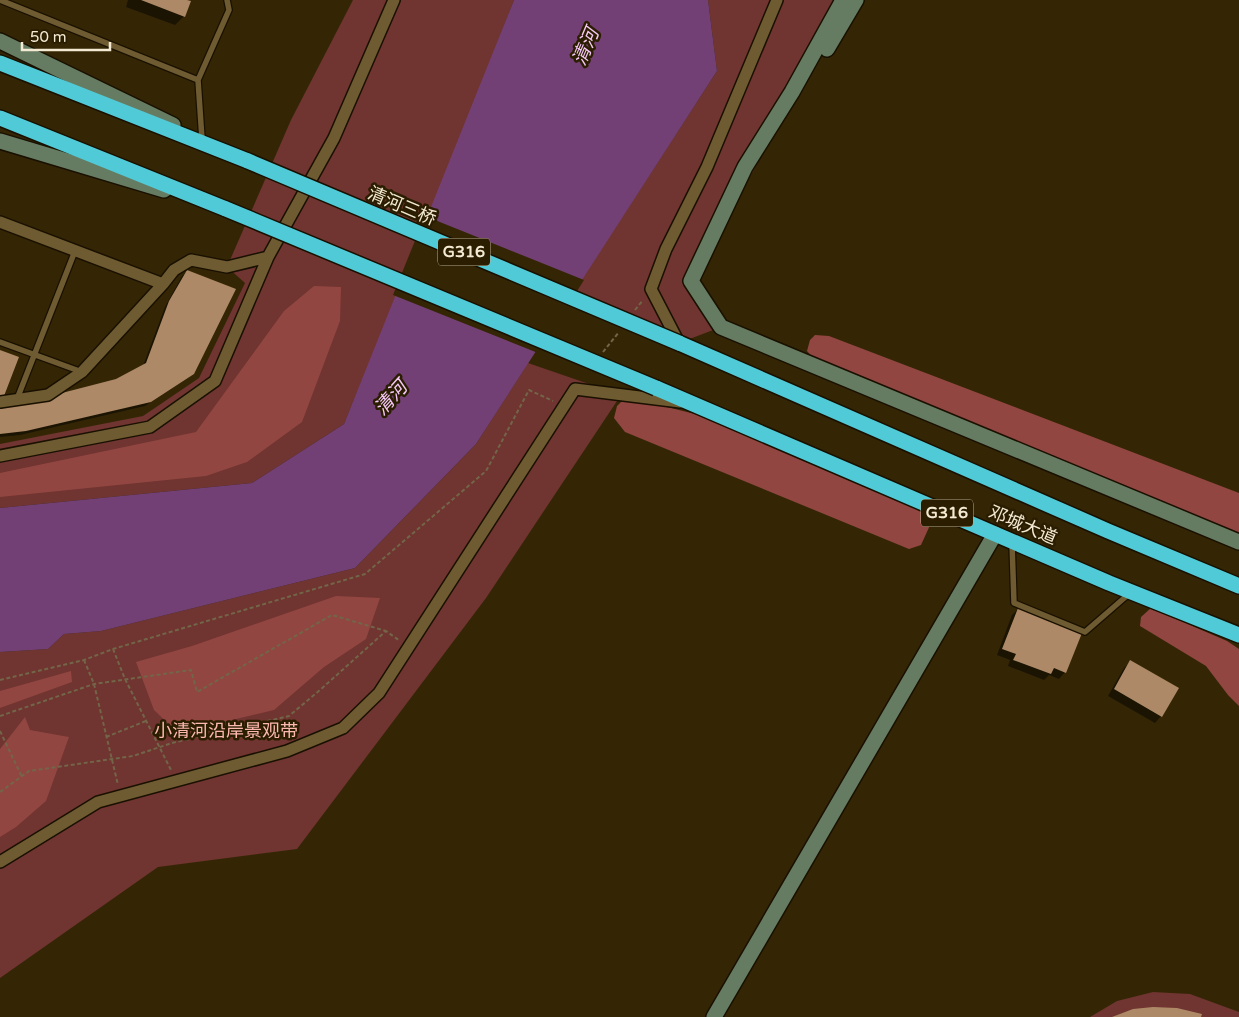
<svg xmlns="http://www.w3.org/2000/svg" width="1239" height="1017" viewBox="0 0 1239 1017" font-family="'Varela Round','Noto Sans SC',sans-serif">
	<style>
		.green { fill: #703431 }
		.forest { fill: #924641 }
		.water { fill: #734076 }
		.pier { fill: #342605 }
		.shadow { fill: #0007 }
		.building { fill: #ad8967 }
		.lines { fill: none; stroke-linecap: round; stroke-linejoin: round }
		.lane-casing { stroke: #191000; stroke-width: 8 }
		.street-casing { stroke: #191000; stroke-width: 14 }
		.secondary-casing { stroke: #191000; stroke-width: 18 }
		.highway-casing { stroke: #191000; stroke-width: 18 }
		.path { stroke: #726548; stroke-width: 2; stroke-dasharray: 4 2.5; stroke-linecap: butt }
		.lane { stroke: #6e5b31; stroke-width: 5.5 }
		.street { stroke: #6e5b31; stroke-width: 11 }
		.secondary { stroke: #657c63; stroke-width: 15 }
		.highway { stroke: #51cad7; stroke-width: 15 }
		.highway-bridge-casing { stroke: #191000; stroke-width: 18; stroke-linecap: butt }
		.highway-bridge { stroke: #51cad7; stroke-width: 15 }
		.labels { text-anchor: middle; dominant-baseline: central; stroke-width: 5; stroke-linejoin: round; paint-order: stroke }
		.shield { fill: #2a1d00; stroke: #b7ac93; stroke-width: 1 }
		.shield-label { font-size: 16px; font-weight: bold; fill: #f4e9d2 }
		.street-label { font-size: 18px; fill: #f4e9d2; stroke: #2a1d00 }
		.park-label { font-size: 18px; fill: #fcb8b1; stroke: #2a1d00 }
		.water-label { font-size: 19px; font-style: italic; fill: #f7caf9; stroke: #2a1d00 }
	</style>
	<rect width="100%" height="100%" fill="#342605"/>
	<path class="green" d="M353 0H514L445 178 344 424 252 483 0 508V444L143 416 199 378 245 283 227 267 291 120Z
		M708 0H850L691 281 721 327 679 343 570 297 717 71Z
		M528 363 621 395 486 598 297 849 158 867 0 978V652L48 649 64 634 101 631 355 568 476 444Z
		M1153 992 1190 994 1239 1012V1017H1090L1117 1001Z"/>
	<path class="forest" d="M314 286 341 287 340 321 302 422 247 462 206 476 0 497V473L196 432 284 311Z
		M815 335 829 336 1239 493V537L815 360 807 351 810 340Z
		M623 400 647 402 703 416 930 513 931 523 921 545 909 549 625 432 614 418 617 406Z
		M336 596 380 598 366 639 324 667 274 710 178 733 154 710 136 662 192 646Z
		M1151 608 1227 641 1239 649V706L1228 695 1206 666 1140 626 1141 617Z
		M71 671 72 682 0 708V691Z
		M25 717 30 730 69 737 46 801 16 827 0 837V749Z"/>
	<path class="water" d="M514 0H708L717 71 476 444 355 568 101 631 64 634 48 649 0 652V508L252 483 344 424Z"/>
	<path class="pier" d="M425 216 584 280 538 353 393 295Z"/>
	<path class="shadow" d="M128 0H184V16L175 25 126 7Z
		M187 271 193 373 188 378 145 406 20 435 0 437V410L116 380 143 366 165 307 182 276Z
		M1018 609 1065 672 1059 679 1049 675 1044 680 1008 666 1010 660 997 655 1012 615Z
		M1130 662 1161 716 1155 723 1108 696 1124 668Z"/>
	<path class="building" d="M141 0H187L191 1 185 17Z
		M187 270 236 289 194 374 151 402 26 431 0 434V409L116 379 146 363 169 301Z
		M0 350 19 357 4 396 0 395Z
		M1018 608 1082 633 1066 673 1054 668 1051 674 1013 660 1016 654 1002 649Z
		M1130 660 1179 688 1162 717 1114 689Z
		M1153 1007 1177 1008 1202 1014 1201 1017H1112L1133 1009Z"/>
	<g class="lines">
		<defs>
			<path id="lane" d="M0 0 198 80
				M202 139 198 80 229 10 227 0
				M0 342 82 372
				M17 399 75 251
				M1012 543 1014 603 1085 632 1130 593"/>
			<path id="street" d="M0 222 163 284 82 372 48 395 0 402
				M163 284 174 270 191 260 227 267 268 257
				M679 343 651 289 666 249 707 167 777 0
				M0 456 150 427 215 381 268 257 334 138 394 0
				M0 862 98 802 287 751 343 728 379 693 575 389 680 402"/>
			<path id="secondary" d="M843 0 792 92 745 167 691 281 721 327 1239 542
				M0 41 173 125
				M827 49 856 0
				M0 141 164 190
				M714 1017 995 534"/>
			<path id="highway" d="M0 63 248 161
				M0 118 226 209
				M679 343 1108 531 1239 586
				M656 388 1109 583 1239 635"/>
		</defs>
		<use href="#lane" class="lane-casing"/>
		<use href="#street" class="street-casing"/>
		<use href="#secondary" class="secondary-casing"/>
		<use href="#highway" class="highway-casing"/>
		<path class="path" d="M635 310 643 300
			M603 352 619 332
			M113 649 125 679 171 770
			M84 660 94 684 118 785
			M0 680 84 660 113 649 365 574 486 471 529 390 553 401
			M0 716 94 684 191 670 197 692 332 615 386 631
			M0 731 22 777
			M106 737 146 721
			M0 792 29 771 133 756 172 743 289 716 320 690 386 631 400 641"/>
		<use href="#lane" class="lane"/>
		<use href="#street" class="street"/>
		<use href="#secondary" class="secondary"/>
		<use href="#highway" class="highway"/>
		<defs>
			<path id="highway-bridge" d="M248 161 679 343
				M226 209 656 388"/>
		</defs>
		<use href="#highway-bridge" class="highway-bridge-casing"/>
		<use href="#highway-bridge" class="highway-bridge"/>
	</g>
	<g class="labels">
		<g class="shield">
			<rect x="438" y="238.5" width="52" height="27" rx="4"/>
			<rect x="921" y="499.5" width="52" height="27" rx="4"/>
		</g>
		<g class="shield-label">
			<text x="464" y="252">G316</text>
			<text x="947" y="513">G316</text>
		</g>
		<g class="street-label">
			<text transform="translate(402 206) rotate(23)">清河三桥</text>
			<text transform="translate(1023 525) rotate(23)">邓城大道</text>
		</g>
		<g class="park-label">
			<text x="226" y="731">小清河沿岸景观带</text>
		</g>
		<g class="water-label">
			<text transform="translate(586 47) rotate(-67)">清河</text>
			<text transform="translate(391 398) rotate(-48)">清河</text>
		</g>
	</g>
	<path d="M22 42v8h88v-8" fill="none" stroke="#f4e9d2" stroke-width="2.5"/>
	<text x="30" y="42" font-size="15" fill="#f4e9d2" stroke="#2a1d00" stroke-width="4" paint-order="stroke">50 m</text>
</svg>
